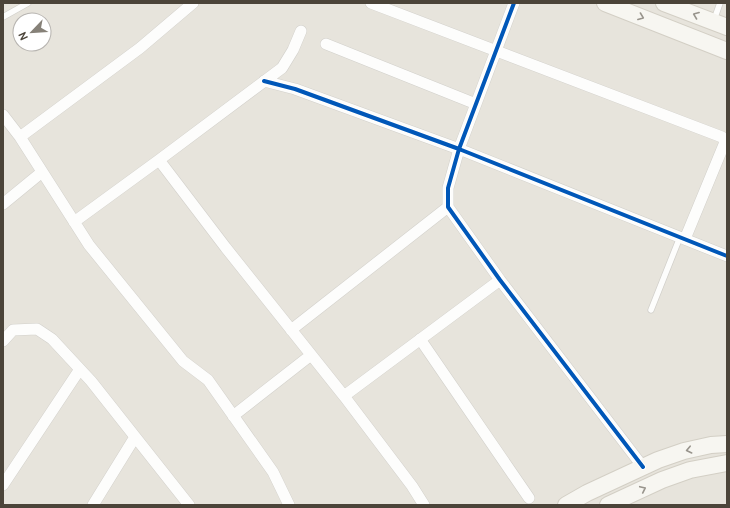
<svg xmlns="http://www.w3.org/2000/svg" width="730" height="508" viewBox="0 0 730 508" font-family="Cabin,sans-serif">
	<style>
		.residential { fill: #e7e4dc; fill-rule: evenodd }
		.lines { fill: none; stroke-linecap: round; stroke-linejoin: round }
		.lane-casing { stroke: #d2d0cb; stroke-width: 7 }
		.street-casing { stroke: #d2d0cb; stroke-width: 12 }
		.secondary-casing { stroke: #d3cfc5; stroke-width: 18 }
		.lane { stroke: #fdfdfc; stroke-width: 5.5 }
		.street { stroke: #fdfdfc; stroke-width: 11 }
		.secondary { stroke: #f7f6f1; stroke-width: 16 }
		.cycleway-casing { stroke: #fff; stroke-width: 6 }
		.cycleway { stroke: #0057b8; stroke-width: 4 }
		.oneway { stroke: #98948c }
	</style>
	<rect width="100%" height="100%" fill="#f4f2ee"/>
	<path class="residential" d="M3 3H727V505H3ZM20 20H44V44H20Z"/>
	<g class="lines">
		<defs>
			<path id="lane" d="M3 17 28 3
				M714 20 720 3
				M651 310 680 237"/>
			<path id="street" d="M371 3 722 137 725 142 685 239
				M514 3 459 149 448 188V207L500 280 643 467
				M326 44 476 104
				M264 81 295 89 459 149 727 256
				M3 115 20 137 89 245 183 361 208 380 273 472 289 505
				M20 137 140 48 193 3
				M159 160 226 248 344 396 412 486 424 505
				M3 204 42 172
				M74 222 159 160 282 68 293 50 301 31
				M291 330 448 207
				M420 339 529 498
				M3 341 13 330 37 329 52 339 91 381 189 505
				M344 396 500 280
				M233 416 311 355
				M3 485 80 369
				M93 505 135 437"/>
			<path id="secondary" d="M605 3 727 51
				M664 3 727 27
				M566 505 587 493 658 460 684 451 711 445 727 444
				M608 505 662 480 690 470 727 463"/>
		</defs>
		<use href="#lane" class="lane-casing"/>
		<use href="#street" class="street-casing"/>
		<use href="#secondary" class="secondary-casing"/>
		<use href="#lane" class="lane"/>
		<use href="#street" class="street"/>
		<use href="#secondary" class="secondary"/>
		<defs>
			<path id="cycleway" d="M514 3 459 149 448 188V207L500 280 643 467
				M264 81 295 89 459 149 727 256"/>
		</defs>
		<use href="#cycleway" class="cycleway-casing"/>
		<use href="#cycleway" class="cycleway"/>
	</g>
	<defs><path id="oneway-chevron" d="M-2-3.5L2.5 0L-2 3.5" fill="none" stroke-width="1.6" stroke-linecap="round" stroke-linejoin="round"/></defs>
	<g class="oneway">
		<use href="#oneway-chevron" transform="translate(696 15) rotate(-159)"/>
		<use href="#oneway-chevron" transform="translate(641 17) rotate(21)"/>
		<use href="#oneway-chevron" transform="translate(689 450) rotate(167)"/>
		<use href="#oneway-chevron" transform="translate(643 489) rotate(-25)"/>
	</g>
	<rect width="730" height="508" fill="none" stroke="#4b4439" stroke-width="8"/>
	<g transform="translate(32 32) rotate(245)"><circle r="19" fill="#ffffff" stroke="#b7b4b0"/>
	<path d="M0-3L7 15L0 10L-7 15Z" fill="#868178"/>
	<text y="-6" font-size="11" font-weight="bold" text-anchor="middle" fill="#4b4439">N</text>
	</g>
</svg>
